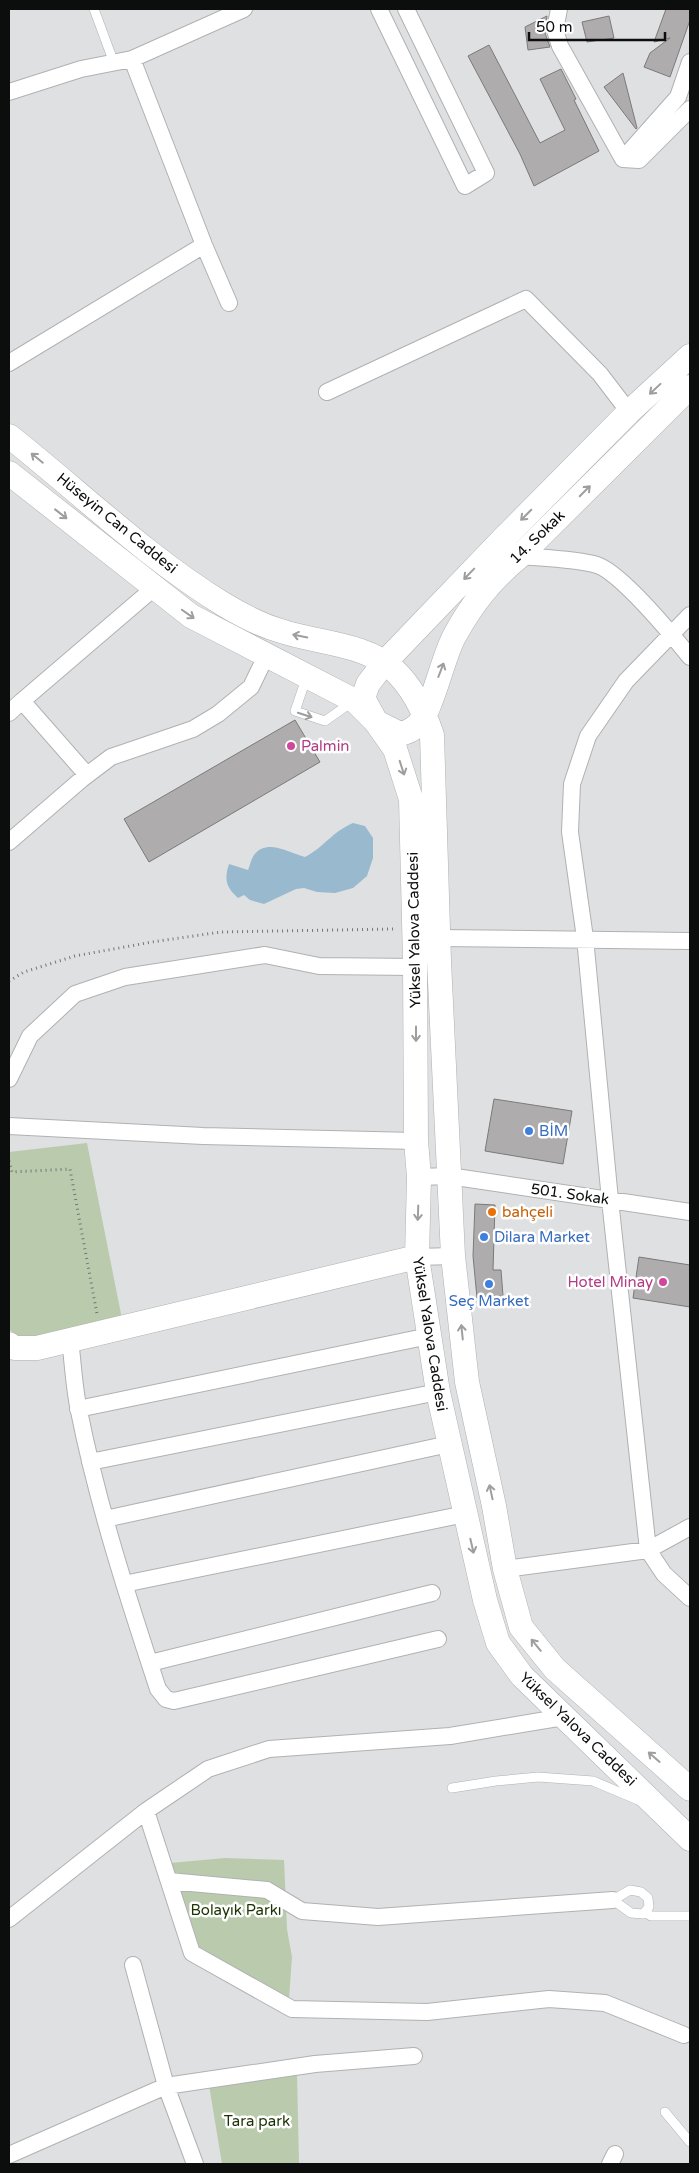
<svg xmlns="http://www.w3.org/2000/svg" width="699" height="2173" viewBox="0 0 699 2173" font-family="'Varela Round',sans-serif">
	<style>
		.green { fill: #bacaad }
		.water { fill: #99b9ce }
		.building { fill: #afacad; stroke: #7b7979 }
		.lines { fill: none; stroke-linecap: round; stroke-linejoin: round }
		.lane-casing { stroke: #b0b1b3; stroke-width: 10 }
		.street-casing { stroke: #b0b1b3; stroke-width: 18 }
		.secondary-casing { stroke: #b0b1b3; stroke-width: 25 }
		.path { stroke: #747576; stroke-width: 3; stroke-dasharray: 1 4; stroke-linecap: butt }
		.lane { stroke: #fff; stroke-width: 9 }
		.street { stroke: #fff; stroke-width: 16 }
		.secondary { stroke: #fff; stroke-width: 24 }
		.oneway { stroke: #9e9e9e }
		.hotel-dot { fill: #d1479c; stroke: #fff; stroke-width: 2 }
		.shop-dot { fill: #3f7fe0; stroke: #fff; stroke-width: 2 }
		.food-dot { fill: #e8710a; stroke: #fff; stroke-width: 2 }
		.labels { text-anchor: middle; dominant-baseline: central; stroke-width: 5; stroke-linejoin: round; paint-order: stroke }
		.street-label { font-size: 15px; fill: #0c0d0d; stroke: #fff }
		.hotel-label { font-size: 15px; fill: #b23c85; stroke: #fff; text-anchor: start }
		.shop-label { font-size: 15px; fill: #366cbe; stroke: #fff; text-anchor: start }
		.food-label { font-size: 15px; fill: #c56008; stroke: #fff; text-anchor: start }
		.park-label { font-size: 15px; fill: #1d3202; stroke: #fff }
	</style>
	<rect width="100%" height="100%" fill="#dfe0e2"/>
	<path class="green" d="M87 1143 122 1319 25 1339 14 1334 9 1329V1152Z
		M225 1858 284 1860 287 1929 292 1957 289 1999 195 1948 170 1863Z
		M297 2073 299 2164H222L209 2085Z"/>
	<path class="water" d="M353 823 365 826 373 838V858L367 876 353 888 335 893 317 892 304 888 296 889 264 904 250 900 244 895 238 898C226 887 224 880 229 864L248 870C250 866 251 859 254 855 267 838 289 853 305 857 323 848 332 832 353 823Z"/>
	<path class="building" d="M666 9H690V20L670 77 644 67 650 53 670 38 654 42Z
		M547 16 545 33 550 47 528 50 525 27Z
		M609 16 614 38 587 42 582 22Z
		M489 45 540 143 565 130 540 79 561 69 576 99 574 100 599 151 534 186 520 154 468 56Z
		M623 73 637 128 636 129 604 87Z
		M295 720 320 762 149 862 124 819Z
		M494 1099 572 1111 563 1164 485 1151Z
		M475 1204 495 1205 493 1270H501L503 1296 477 1298 473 1256Z
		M639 1257 690 1265V1307L633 1298Z"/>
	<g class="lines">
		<defs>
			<path id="lane" d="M94 9 114 63
				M307 676 295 711 325 721 352 702
				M452 1788 496 1781 538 1777 593 1781 638 1800
				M630 1890 641 1892 648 1898 649 1907 643 1914 631 1913 613 1900Z
				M645 1912 651 1916H690
				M665 2112 690 2142"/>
			<path id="street" d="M379 9 465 186 486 173 406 9
				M559 9 555 30 560 46 623 159
				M132 59 204 245 229 303
				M9 92 81 69 132 59 244 9
				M623 159 678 97 690 62
				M623 159 639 160 690 109
				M9 363 204 245
				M327 392 526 299 600 374 629 412
				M516 551 520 556C543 558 576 559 597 565 621 573 673 636 690 657
				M690 615 626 681 588 736 572 784 570 832 585 938 610 1200 648 1550 664 1574 690 1598
				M9 713 22 701
				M87 775 22 701 154 588
				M9 842 82 779 111 757 193 729 218 714 251 687 266 656
				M439 938 690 941
				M9 1079 30 1036 75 994 125 977 265 955 319 966 415 967
				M9 1126 203 1136 416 1141
				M419 1177 449 1176 690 1212
				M417 1257 453 1256
				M70 1340C73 1363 74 1388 79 1411 98 1506 128 1598 158 1689L166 1699 174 1701 438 1639
				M78 1409 429 1336
				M90 1462 438 1392
				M105 1519 449 1444
				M505 1569 648 1550 690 1527
				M124 1584 465 1514
				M150 1663 432 1593
				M146 1811 192 1953 292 2009 427 2012 549 1999 605 2003 684 2035
				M169 1881 267 1890 302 1911 378 1917 613 1900
				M9 1919 146 1811 208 1769 269 1749 450 1736 564 1717
				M133 1965 166 2086 195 2164
				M9 2155 166 2086 315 2064 414 2056
				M610 2164 615 2154"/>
			<path id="secondary" d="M690 356 629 412 503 539 384 663 368 684 363 698 376 722 400 734C404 733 410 731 414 728 432 716 442 657 455 635 473 602 492 579 520 556L690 387
				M9 436C80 492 145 556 223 604 238 613 263 626 281 631 316 643 365 643 394 670 412 687 424 711 432 735L439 961 453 1256 467 1382 494 1506 505 1569 521 1627 555 1669 690 1789
				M9 473 191 616 355 701 376 722 395 749 411 799 415 961 416 1141 419 1177 417 1257 438 1392 485 1600 498 1643 522 1676 690 1839
				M9 1344 14 1348H37L417 1257"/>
		</defs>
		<use href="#lane" class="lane-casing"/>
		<use href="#street" class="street-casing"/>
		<use href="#secondary" class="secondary-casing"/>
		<path class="path" d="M9 981 24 972 75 956 152 942 221 932 394 929
			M9 1161 12 1172 70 1169 97 1314"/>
		<use href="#lane" class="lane"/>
		<use href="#street" class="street"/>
		<use href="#secondary" class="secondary"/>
	</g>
	<defs><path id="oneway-shaft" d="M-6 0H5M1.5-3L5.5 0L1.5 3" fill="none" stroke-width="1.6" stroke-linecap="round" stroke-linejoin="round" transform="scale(1.25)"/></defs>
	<g class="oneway">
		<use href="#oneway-shaft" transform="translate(655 389) rotate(137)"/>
		<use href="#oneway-shaft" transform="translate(37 458) rotate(-141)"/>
		<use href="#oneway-shaft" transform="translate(585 491) rotate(-45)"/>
		<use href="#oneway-shaft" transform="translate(61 514) rotate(38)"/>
		<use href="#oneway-shaft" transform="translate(526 515) rotate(135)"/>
		<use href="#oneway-shaft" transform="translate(469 574) rotate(134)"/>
		<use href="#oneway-shaft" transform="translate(188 614) rotate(35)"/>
		<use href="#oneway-shaft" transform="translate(300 636) rotate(-168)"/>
		<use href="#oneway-shaft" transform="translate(441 670) rotate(-69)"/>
		<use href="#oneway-shaft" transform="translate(305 715) rotate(18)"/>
		<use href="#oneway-shaft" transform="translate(402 768) rotate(72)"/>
		<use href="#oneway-shaft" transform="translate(416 1034) rotate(90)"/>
		<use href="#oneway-shaft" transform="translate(418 1213) rotate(92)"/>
		<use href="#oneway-shaft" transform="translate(462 1332) rotate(-96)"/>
		<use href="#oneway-shaft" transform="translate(491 1492) rotate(-102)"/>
		<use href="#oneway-shaft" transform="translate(472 1546) rotate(77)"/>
		<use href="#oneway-shaft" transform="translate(536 1645) rotate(-129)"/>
		<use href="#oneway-shaft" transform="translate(654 1757) rotate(-139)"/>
	</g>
	<g class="hotel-dot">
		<circle cx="291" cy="746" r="5"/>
		<circle cx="663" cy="1282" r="5"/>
	</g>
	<g class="shop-dot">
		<circle cx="529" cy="1131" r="5"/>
		<circle cx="484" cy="1237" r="5"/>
		<circle cx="489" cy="1284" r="5"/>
	</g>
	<circle class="food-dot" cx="492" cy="1212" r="5"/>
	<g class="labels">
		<g class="street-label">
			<text transform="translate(117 523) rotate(39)">Hüseyin Can Caddesi</text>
			<text transform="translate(537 537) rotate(-44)">14. Sokak</text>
			<text transform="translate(414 930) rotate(-91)">Yüksel Yalova Caddesi</text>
			<text transform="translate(570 1194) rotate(8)">501. Sokak</text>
			<text transform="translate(430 1334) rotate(81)">Yüksel Yalova Caddesi</text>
			<text transform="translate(578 1729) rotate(44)">Yüksel Yalova Caddesi</text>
		</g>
		<g class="hotel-label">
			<text x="301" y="746">Palmin</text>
			<text x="653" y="1282" text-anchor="end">Hotel Minay</text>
		</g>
		<g class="shop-label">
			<text x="539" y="1131">BİM</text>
			<text x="494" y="1237">Dilara Market</text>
			<text x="489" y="1301" text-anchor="middle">Seç Market</text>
		</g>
		<g class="food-label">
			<text x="502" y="1212">bahçeli</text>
		</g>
		<g class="park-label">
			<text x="236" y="1910">Bolayık Parkı</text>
			<text x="257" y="2121">Tara park</text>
		</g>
	</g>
	<rect width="699" height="2173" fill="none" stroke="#0c0d0d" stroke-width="20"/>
	<path d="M529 32v8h136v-8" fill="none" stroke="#0c0d0d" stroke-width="2.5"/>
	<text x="536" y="32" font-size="15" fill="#0c0d0d" stroke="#ffffff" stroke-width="4" paint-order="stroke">50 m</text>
</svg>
